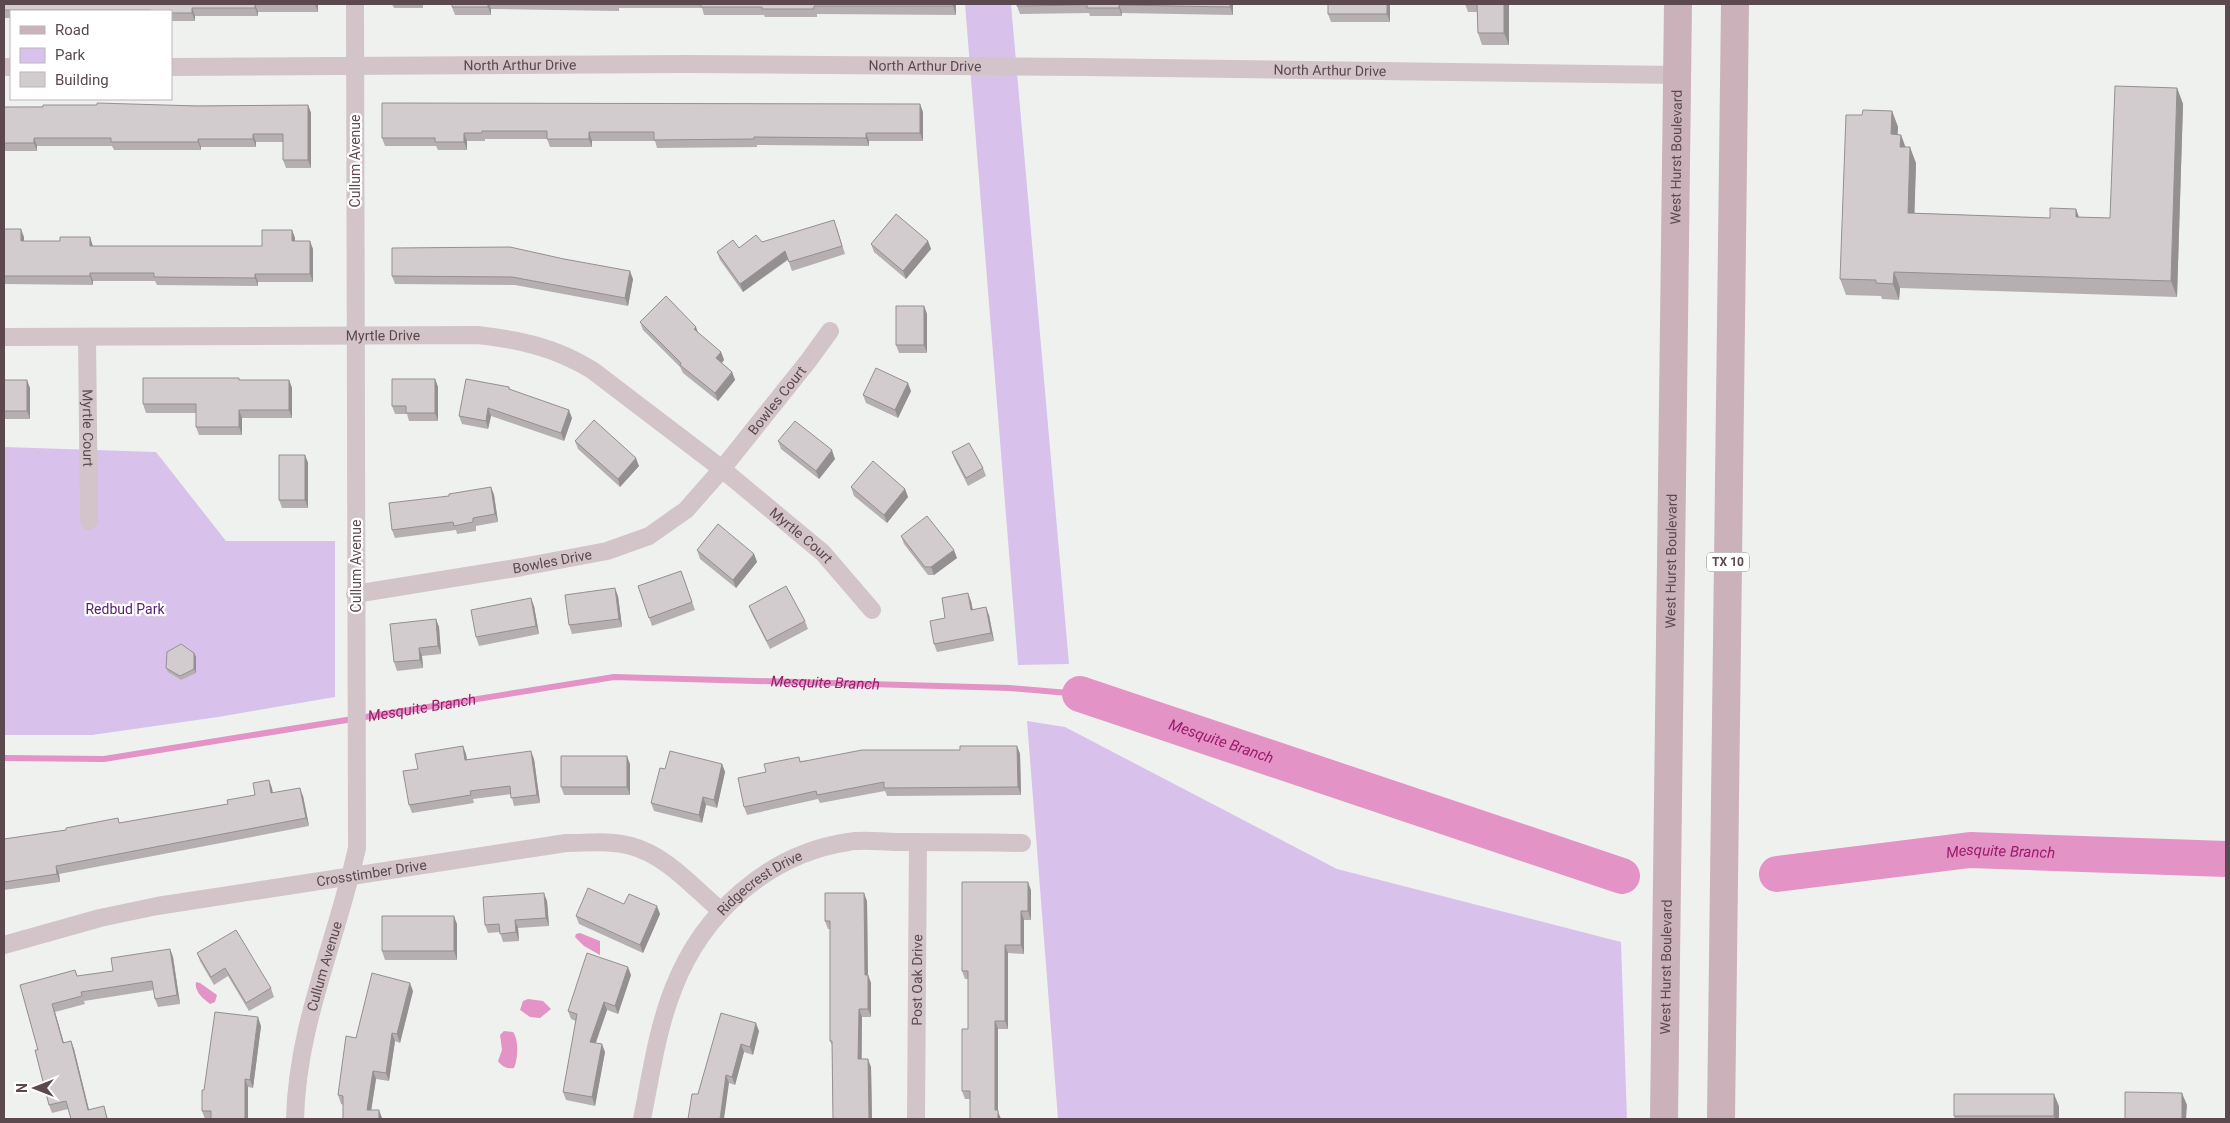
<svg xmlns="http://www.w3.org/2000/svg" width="2230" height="1123" viewBox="0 0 2230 1123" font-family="Roboto,sans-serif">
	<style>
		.green { fill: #d8c2eb }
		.water { fill: #e393c6 }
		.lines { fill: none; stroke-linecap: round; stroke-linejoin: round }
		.stream { stroke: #e393c6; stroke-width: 6 }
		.river { stroke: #e393c6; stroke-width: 36 }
		.minor { stroke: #d2c4c9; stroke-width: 18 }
		.primary { stroke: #cbb1ba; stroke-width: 28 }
		.wall { fill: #b5afb1 }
		.shaded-wall { fill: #948f90 }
		.building { fill: #d3ccce; stroke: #948f90 }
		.labels { text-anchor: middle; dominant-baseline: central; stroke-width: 4.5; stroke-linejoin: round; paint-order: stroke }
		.shield { fill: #fff; stroke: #8c8084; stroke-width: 1 }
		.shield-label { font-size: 12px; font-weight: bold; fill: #5b494f }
		.street-label { font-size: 14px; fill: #5b494f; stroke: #fff }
		.park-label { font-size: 14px; fill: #582075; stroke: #fff }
		.water-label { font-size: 15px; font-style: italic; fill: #9c1b6c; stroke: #fff }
	</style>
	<rect width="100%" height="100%" fill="#eff1ef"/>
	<path class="green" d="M965 4H1011L1069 664 1018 665Z
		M4 447 156 452 226 541H335V697L218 717 92 735H4Z
		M1027 721 1065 727 1337 869 1621 942 1627 1119H1058Z"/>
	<path class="water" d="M580 933 600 941V955L584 946 575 937 576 934Z
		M196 982 200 983 217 995 215 1002 210 1004C203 999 194 991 196 982Z
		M528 999 543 1001 551 1009 540 1018 530 1017 520 1010 523 1001Z
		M504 1031 513 1032C519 1039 518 1059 514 1068 507 1069 502 1067 498 1061L502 1050 500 1035Z"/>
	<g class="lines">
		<path class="stream" id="s1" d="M4 758 104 759 614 677 1010 688 1080 694"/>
		<g class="river">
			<path id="s2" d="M1080 694 1622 876"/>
			<path id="s3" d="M1777 874 1970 850 2226 859"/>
		</g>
		<g class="minor">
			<path d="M4 67H11"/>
			<path id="s4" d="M171 67 685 64 1083 67 1678 75"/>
			<path id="s5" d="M4 337 477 335C521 340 554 347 592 370L722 469 823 553 872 610"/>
			<path id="s6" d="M87 337 89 521"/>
			<path id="s7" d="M355 594 522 567 607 551 649 536 686 510 722 469 809 360 830 331"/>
			<path id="s8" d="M4 945 100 918 157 906 566 843C588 843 610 840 631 846 666 855 694 888 721 911"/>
			<path id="s9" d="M295 1119C297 1025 337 939 357 848L355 4"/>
			<path id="s10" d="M642 1119C651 1075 657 1029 674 987 703 913 768 854 848 842 864 839 881 842 897 842 939 842 980 842 1022 843"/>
			<path id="s11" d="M916 1119 918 842"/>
		</g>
		<g class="primary">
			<path id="s12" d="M1664 1119 1678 4"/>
			<path d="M1721 1119 1735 4"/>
		</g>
	</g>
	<path class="wall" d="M4 4H318V12H258V16H195V21H171V11H11V18H4Z
		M392 4H423V8H394Z
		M452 4H956V15L817 14V17H765L764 15H704L702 8H619V11L491 9V15H455L452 7Z
		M1233 4V15L1122 13V16H1090L1089 13 1020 14 1017 6Z
		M1390 4V22H1331L1328 14Z
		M1465 4H1509V45H1482L1478 33 1477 12H1468Z
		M2177 88 2183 104 2177 297 1900 288 1899 300 1882 299 1881 296 1846 295 1840 279 1862 115 1892 111 1898 127 1897 135H1901L1905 147 1916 163 1914 213 2050 218 2079 217 2110 218Z
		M382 103 923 112V141H869V146L757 145V147L657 148 655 141H592V147H550L547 139H485V141H467V150H438L436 146H385L382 138Z
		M308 105 311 113V168H286L283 160V142H256V147H201V150H114L112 146H37V151H4V107Z
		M837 228 845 254 792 271 788 260 743 292 720 260 717 252 762 242Z
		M4 229 24 237V241L93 246H262L292 230 295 238V241L313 249V282H258V286L157 285 155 281H93V285L4 284Z
		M928 241 931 249 906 279 874 252 871 244Z
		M392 248 633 279 628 306 515 285 395 284 392 276Z
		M924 306 927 314V353H899L896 345Z
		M640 322 699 334 721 352 724 360 722 363 732 372 735 380 718 401 683 373 680 367 643 330Z
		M239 378V380H289L292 388V418H242V435H199L196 427V413H146L143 404Z
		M435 379 438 387V421H409L407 414H395L392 406Z
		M4 380 30 388V419H4Z
		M509 387 510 390 572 418 564 441 491 416 488 429 462 424 459 416Z
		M911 391 898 418 866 403 863 395Z
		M575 441 639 466 620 487 578 449Z
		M778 441 835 459 819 479 781 449Z
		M952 452 983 468 986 476 968 486 955 460Z
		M305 455 308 463V508H282L279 500Z
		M491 487 494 495 498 522 476 526V531L457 534 456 530 395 538 392 530 449 496Z
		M851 487 905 489 908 497 887 523 854 496Z
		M901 536 957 558 934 575H928L904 544Z
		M697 550 754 554 757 562 736 588 700 559Z
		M681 571 695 610 652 626 638 586Z
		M618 596 622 627 572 634 569 625Z
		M971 601 973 610 989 615 994 641 937 652 934 644 945 618Z
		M534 606 539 634 479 646 476 637Z
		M749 606 805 621 808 629 770 649 752 614Z
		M436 619 439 627 441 654 422 656 423 668 397 671 394 662Z
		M194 653 196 657V673L181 680 168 672 166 668Z
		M463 746 466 754 467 759H534L540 803 514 806 511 794 473 799 474 803 412 813 409 805 418 769Z
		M1017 746 1020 754 1021 795 887 796 885 791 820 803 818 799 747 815 744 807 766 772 799 757 800 761Z
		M630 764V795H564L561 787Z
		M722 764 725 772 717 808 706 805 702 823 654 811 651 803 665 769Z
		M269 780 273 793 303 796 309 826 59 874 60 882 4 890V839L120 823 228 804 255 795Z
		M1031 890V920H1024V954L1008 953V1029H998V1112L1001 1119 970 1099H965L962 1091 968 1029V979H965L962 971Z
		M547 901 549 926 518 928 519 941 503 942 500 932 488 933 485 925Z
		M867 901 868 975 871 983V1017H862V1059L871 1067 872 1119H833L832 1045 830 1041V929H828L825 921Z
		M624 904 660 914 643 953 579 924 576 916Z
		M457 924V960H385L382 951Z
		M170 949 173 957 180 1004 158 1007 155 999 154 990 84 1001 85 1004 55 1012 64 1043 71 1041 74 1049 89 1110 104 1106 108 1119H71L68 1109 52 1113 49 1105 38 1050 20 985 113 971Z
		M197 953 271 988 274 997 249 1011 228 976 214 985 200 961Z
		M631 975 618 1014 607 1010 596 1043 605 1052 595 1106 566 1100 563 1092 576 1021 571 1019 568 1011Z
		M413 991 400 1043 395 1041 389 1081 376 1079 371 1110 382 1118V1119L341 1104 338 1095 356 1038Z
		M721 1013 759 1031 753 1055 744 1052 735 1085 729 1083 698 1094Z
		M261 1026 253 1088 248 1087V1119H205L202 1111 204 1090Z
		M2059 1106V1119H1955L1954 1116Z"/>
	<path class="shaded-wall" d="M255 4 258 12V16L255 8Z
		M315 4H318V12Z
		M488 4H489L491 9V15L488 7Z
		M953 4H956V15L953 6Z
		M1230 4H1233V15L1230 7Z
		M1387 4H1390V22L1387 14Z
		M1504 4H1509V45L1504 33Z
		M1119 5 1122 13V16L1119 8Z
		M192 8 195 16V21L192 13Z
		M2177 88 2183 104 2177 297 2171 281Z
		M920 104 923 112V141L920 133Z
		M308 105 311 113V168L308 160Z
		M1892 111 1898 127 1897 150 1891 134Z
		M589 132 592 141V147L589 139Z
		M464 133 467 141V150L464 142Z
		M866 133 869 141V146L866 138Z
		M253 134 256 142V147L253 139Z
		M1901 135 1907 151 1900 147Z
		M34 138 37 146V151L34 143Z
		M198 139 201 147V150L198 142Z
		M1910 147 1916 163 1914 229 1908 213Z
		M2076 209 2082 225 2076 217Z
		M21 229 24 237V249L21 241Z
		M292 230 295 238V249L292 241Z
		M90 237 93 246V255L90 246Z
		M310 241 313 249V282L310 274Z
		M928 241 931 249 906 279 903 271Z
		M785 251 788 259 743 292 740 284Z
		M630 271 633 279 628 306 625 298Z
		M1894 272 1900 288 1899 300 1893 284Z
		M90 273 93 281V285L90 276Z
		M255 274 258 282V286L255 278Z
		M924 306 927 314V353L924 345Z
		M696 327 699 335 694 329Z
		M721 352 724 360 719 366 716 358Z
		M732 372 735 380 718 401 715 393Z
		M435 379 438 387V421L435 413Z
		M27 380 30 388V419L27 411Z
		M289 380 292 388V418L289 410Z
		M908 383 911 391 898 418 895 410Z
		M488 408 491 416 488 429 486 421Z
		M239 410 242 418V435L239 427Z
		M569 410 572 418 564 441 561 433Z
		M832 450 835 459 819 479 816 471Z
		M305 455 308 463V508L305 500Z
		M636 458 639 466 620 487 618 479Z
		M491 487 494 495 498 522 495 514Z
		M905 489 908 497 887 523 884 515Z
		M954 550 957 558 934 575 931 567Z
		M754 554 757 562 736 588 733 580Z
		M615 588 618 596 622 627 619 619Z
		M968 593 971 601 974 618 971 610Z
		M531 598 534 606 539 634 536 626Z
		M986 607 989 615 994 641 991 633Z
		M436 619 439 627 441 654 438 646Z
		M419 648 422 656 423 668 420 660Z
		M194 653 196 657V673L194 669Z
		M463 746 466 754 468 768 465 760Z
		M1017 746 1020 754 1021 795 1018 787Z
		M531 751 534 759 540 803 537 795Z
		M627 756 630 764V795L627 787Z
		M722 764 725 772 717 808 714 800Z
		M269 780 272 788 274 802 271 793Z
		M300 788 303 796 309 826 306 818Z
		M703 797 706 805 702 823 699 815Z
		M56 866 59 874 60 882 57 874Z
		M1028 882 1031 890V920L1028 911Z
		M544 893 547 901 549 926 546 918Z
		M864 893 867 901 868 983 865 975Z
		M657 906 660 914 643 953 640 945Z
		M1021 911 1024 920V954L1021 945Z
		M454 916 457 924V960L454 951Z
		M515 920 518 928 519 941 516 932Z
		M1005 945 1008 953V1029L1005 1021Z
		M170 949 173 957 180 1004 177 995Z
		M628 967 631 975 618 1014 615 1006Z
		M868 975 871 983V1017L868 1009Z
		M410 983 413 991 400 1043 397 1034Z
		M604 1002 607 1010 593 1050 590 1042Z
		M52 1004 55 1012 66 1051 63 1043Z
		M859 1009 862 1017 861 1067 858 1059Z
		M258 1017 261 1026 253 1088 250 1080Z
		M995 1021 998 1029V1112L1001 1119H998L995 1110Z
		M756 1023 759 1031 753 1055 750 1047Z
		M392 1033 395 1041 389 1081 386 1073Z
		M71 1041 74 1049 91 1118 88 1110Z
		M602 1044 605 1052 595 1106 592 1097Z
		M741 1044 744 1052 735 1085 732 1077Z
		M868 1059 871 1067 872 1119H869Z
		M373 1071 376 1079 370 1118 367 1110Z
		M726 1075 729 1083 724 1119H720Z
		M245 1079 248 1087V1119H245Z
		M2182 1093 2187 1105 2186 1119H2182Z
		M2054 1094 2059 1106V1119H2055L2054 1116Z
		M379 1110 382 1118V1119H379Z"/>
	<path class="building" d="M4 4H315H255V8H192V13H171V11H151V10H4Z
		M452 4H488V7H452Z
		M701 4H953V6H814V9H762V7H701Z
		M1017 4H1230V7L1119 5V8H1087V5L1017 6Z
		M1328 4H1387V14H1328Z
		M1477 4H1504V33H1478Z
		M2115 86 2177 88 2171 281 1894 272 1893 284 1876 283V280L1840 279 1846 115H1862L1863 110 1892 111 1891 134 1901 135 1900 147H1910L1908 213 2050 218V208L2076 209V217L2110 218Z
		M97 103 198 106 308 105V160H283V134H253V139H198V142H111V138H34V143H4V107H43V105H97Z
		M382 103 920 104V133H866V138L754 137V139L654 140V132H589V139H547V131H482V133H464V142H435V138H382Z
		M896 214 928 241 903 271 871 244Z
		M834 220 842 246 789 262 785 251 740 284 717 252 733 240 739 248 756 235 762 242Z
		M4 229H21V241H60V237H90V246H262V230H292V241H310V274H255V278L154 277V273H90V276H4Z
		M510 247 564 259 630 271 625 298 512 277 392 276V248Z
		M666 296 696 327 694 329 721 352 716 358 732 372 715 393 680 365 681 363 640 322Z
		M896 306H924V345H896Z
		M876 368 908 383 895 410 863 395Z
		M143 378H239V380H289V410H239V427H196V404H143Z
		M392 379H435V413H406V406H392Z
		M466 379 509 387V389L569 410 561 433 488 408 486 421 459 416Z
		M4 380H27V411H4Z
		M594 420 636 458 618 479 575 441Z
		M795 421 832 450 816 471 778 441Z
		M969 443 983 468 966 478 952 452Z
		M279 455H305V500H279Z
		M873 461 905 489 884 515 851 487Z
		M491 487 495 514 473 518V522L454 526 453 522 392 530 389 503 449 496V494Z
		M927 516 954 550 931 567H925L901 536Z
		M718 524 754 554 733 580 697 550Z
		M681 571 692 602 649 618 638 586Z
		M786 586 805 621 767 641 749 606Z
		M615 588 619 619 569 625 565 595Z
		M968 593 971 610 986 607 991 633 934 644 930 621 945 618 942 598Z
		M531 598 536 626 476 637 471 610Z
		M436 619 438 646 419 648 420 660 394 662 390 624Z
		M181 644 194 653V669L180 676 166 668 167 652Z
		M463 746 465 760 531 751 537 795 511 798 510 786 470 791 471 795 409 805 403 771 418 769 415 754Z
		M960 746H1017L1018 787 884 788V782L817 795 816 791 744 807 738 778 766 772 764 764 799 757 800 762 862 750H960Z
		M670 751 722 764 714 800 703 797 699 815 651 803 660 768 665 769Z
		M561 756H627V787H561Z
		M269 780 271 793 300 788 306 818 56 866 57 874 4 882V839L66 830V828L118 818 119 823 228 804 227 800 255 795 253 783Z
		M962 882H1028V911H1021V945H1005V1021H995V1110H998V1119H970V1091H962V1029H968V971H962Z
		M588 888 624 904 629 894 657 906 640 945 576 916Z
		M544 893 546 918 515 920 516 932 500 934 499 924 485 925 483 897Z
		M825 893H864L865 975H868V1009H859L858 1059H868L869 1119H833L832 1041H830V921H825Z
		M382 916H454V951H382Z
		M236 930 271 988 246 1003 225 968 211 977 197 953Z
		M170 949 177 995 155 999 152 981 81 992 82 996 52 1004 63 1043 71 1041 88 1110 104 1106 107 1119H71L66 1101 49 1105 35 1050H38L20 985 75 970 77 976 113 971 111 958Z
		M587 953 628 967 615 1006 604 1002 590 1042 602 1044 592 1097 563 1092 577 1014 568 1011Z
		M372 973 410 983 397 1034 392 1033 386 1073 373 1071 367 1110H379V1119H343V1096L338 1095 346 1036 356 1038Z
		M215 1012 258 1017 250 1080 245 1079V1119H211V1111H202V1090H204Z
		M721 1013 756 1023 750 1047 741 1044 732 1077 726 1075 720 1119H688L692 1094H698Z
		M2125 1092 2182 1093V1119H2125Z
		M1954 1094H2054V1116H1954Z"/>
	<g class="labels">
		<rect class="shield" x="1707" y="552.5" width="42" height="19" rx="4"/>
		<g class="shield-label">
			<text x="1728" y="562">TX 10</text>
		</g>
		<g class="street-label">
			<text stroke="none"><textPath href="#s4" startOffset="349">North Arthur Drive</textPath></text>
			<text stroke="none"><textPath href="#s4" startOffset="754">North Arthur Drive</textPath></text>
			<text stroke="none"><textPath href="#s4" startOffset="1159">North Arthur Drive</textPath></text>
			<text stroke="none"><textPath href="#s12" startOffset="962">West Hurst Boulevard</textPath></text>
			<text transform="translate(355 161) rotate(-90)">Cullum Avenue</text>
			<text stroke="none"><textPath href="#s5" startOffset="379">Myrtle Drive</textPath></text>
			<text stroke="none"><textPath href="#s7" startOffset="488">Bowles Court</textPath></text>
			<text stroke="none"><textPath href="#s6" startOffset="91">Myrtle Court</textPath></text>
			<text stroke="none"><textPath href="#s5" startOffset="861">Myrtle Court</textPath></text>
			<text stroke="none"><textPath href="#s7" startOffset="200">Bowles Drive</textPath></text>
			<text stroke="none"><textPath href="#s12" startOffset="558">West Hurst Boulevard</textPath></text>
			<text transform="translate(356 566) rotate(-90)">Cullum Avenue</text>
			<text stroke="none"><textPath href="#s8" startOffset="375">Crosstimber Drive</textPath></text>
			<text stroke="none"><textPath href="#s10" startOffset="274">Ridgecrest Drive</textPath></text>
			<text stroke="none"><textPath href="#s9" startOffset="156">Cullum Avenue</textPath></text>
			<text stroke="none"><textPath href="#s12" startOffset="152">West Hurst Boulevard</textPath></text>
			<text stroke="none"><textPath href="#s11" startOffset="139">Post Oak Drive</textPath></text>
		</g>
		<g class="park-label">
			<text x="125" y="609">Redbud Park</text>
		</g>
		<g class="water-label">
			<text stroke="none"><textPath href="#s1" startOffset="828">Mesquite Branch</textPath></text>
			<text stroke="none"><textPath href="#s1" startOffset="422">Mesquite Branch</textPath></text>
			<text stroke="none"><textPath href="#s2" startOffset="149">Mesquite Branch</textPath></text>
			<text stroke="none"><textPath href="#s3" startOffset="225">Mesquite Branch</textPath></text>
		</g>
	</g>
	<rect width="2230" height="1123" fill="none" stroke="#5b494f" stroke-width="10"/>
	<rect x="10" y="10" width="162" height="90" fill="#ffffff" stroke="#bdb6b9"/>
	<rect x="20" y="26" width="25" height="8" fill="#cbb1ba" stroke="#bdb6b9"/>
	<text x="55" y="35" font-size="15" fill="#5b494f">Road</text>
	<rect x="20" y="48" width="25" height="15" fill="#d8c2eb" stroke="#bdb6b9"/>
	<text x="55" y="60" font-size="15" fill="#5b494f">Park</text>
	<rect x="20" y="72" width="25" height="15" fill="#d3ccce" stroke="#bdb6b9"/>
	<text x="55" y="85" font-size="15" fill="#5b494f">Building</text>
	<g transform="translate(35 1088) rotate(270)" stroke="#ffffff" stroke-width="4" paint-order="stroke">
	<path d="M0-4L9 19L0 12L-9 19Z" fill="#5b494f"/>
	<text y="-8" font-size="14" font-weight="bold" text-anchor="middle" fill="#5b494f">N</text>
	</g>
</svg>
